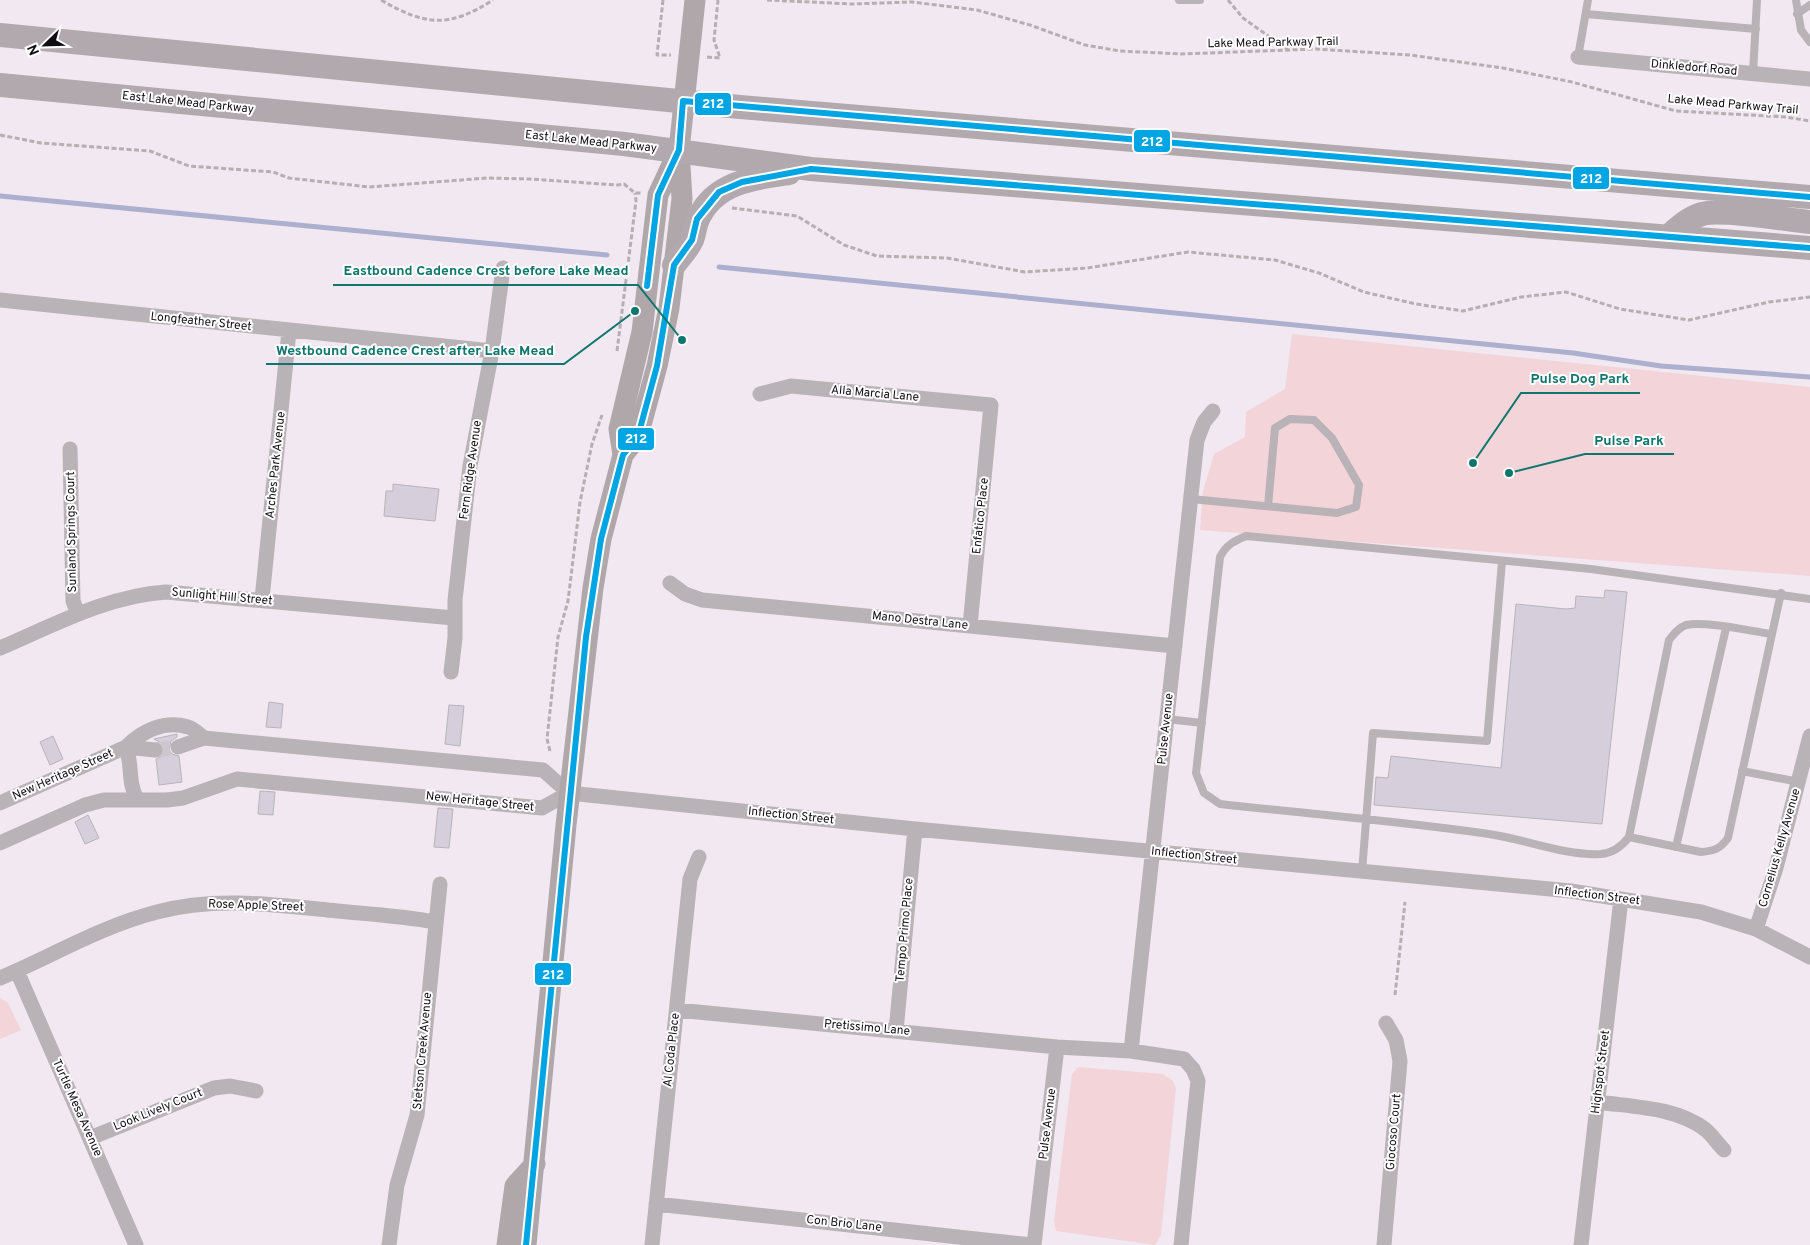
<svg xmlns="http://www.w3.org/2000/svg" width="1810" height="1245" viewBox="0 0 1810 1245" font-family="Overpass,sans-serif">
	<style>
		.green { fill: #f2d4d9 }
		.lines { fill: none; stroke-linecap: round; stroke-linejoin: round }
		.stream { stroke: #acafce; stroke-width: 5 }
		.building { fill: #d6cfdb; stroke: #b8b3ba }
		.street-tunnel { stroke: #cfc7cf; stroke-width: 15; stroke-dasharray: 15 8; stroke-linecap: butt }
		.path { stroke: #b5aeb3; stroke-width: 3; stroke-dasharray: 5 2.5; stroke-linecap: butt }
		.lane { stroke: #b9b2b6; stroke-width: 8 }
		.street { stroke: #b9b2b6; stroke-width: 15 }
		.secondary { stroke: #afa7aa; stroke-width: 21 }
		.primary { stroke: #b2a9af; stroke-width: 24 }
		.bus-1-casing { stroke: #fff; stroke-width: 10 }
		.bus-1 { stroke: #01a5e4; stroke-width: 6 }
		.labels { text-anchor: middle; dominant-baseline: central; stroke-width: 4; stroke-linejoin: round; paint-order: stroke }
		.street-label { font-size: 12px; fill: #110c11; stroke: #fff }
		.leader { fill: none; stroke: #0f766e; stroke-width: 2 }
		.callout-dot { fill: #0f766e; stroke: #fff; stroke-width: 2 }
		.callout-label { font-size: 14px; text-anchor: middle; font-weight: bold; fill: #0f766e; stroke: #fff; stroke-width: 4; stroke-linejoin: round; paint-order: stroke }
		.line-badge { stroke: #fff; stroke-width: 2 }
		.badge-label { font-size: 14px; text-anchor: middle; font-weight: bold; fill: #fff }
	</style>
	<rect width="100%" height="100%" fill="#f1e8f1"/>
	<path class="green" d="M1292 334 1810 387V576L1200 530 1203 491 1214 454 1245 437 1246 412 1285 389Z
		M0 998 8 1003 21 1030 0 1039Z
		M1078 1067 1163 1074 1173 1081 1176 1088 1161 1235 1155 1245 1056 1231 1054 1221 1072 1074Z"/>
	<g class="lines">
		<path class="stream" d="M0 196 607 255
			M719 267 1573 353 1661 366 1810 377"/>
	</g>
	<path class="building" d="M393 484 439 489 435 521 384 516 386 491H393Z
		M1605 590 1627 592 1602 824 1374 805 1376 777 1388 778 1391 756 1501 768 1516 604 1566 609 1575 608 1576 596 1604 598Z
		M269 702 283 704 281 728 266 727Z
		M449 705 464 706 460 746 445 744Z
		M177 734V737L171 741 169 750 172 754 179 756 182 782 159 785 156 759 162 756 164 750 161 743 154 739Z
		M53 736 63 759 50 765 40 742Z
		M260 791 275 792 273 815 258 814Z
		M438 808 453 809 449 848 434 847Z
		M88 815 99 838 85 844 75 822Z"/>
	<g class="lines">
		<path class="street-tunnel" d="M155 750 178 747"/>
		<path class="path" d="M381 0C426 26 449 28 493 0
			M663 0 657 55H671
			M767 0 852 4 912 2 977 10 1030 25 1085 45 1120 51 1181 54 1316 49 1410 55 1503 68 1572 82 1676 111 1786 117 1810 121
			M1228 0 1243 18 1288 50
			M707 57 720 58 714 40 718 0
			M0 135 41 143 150 151 189 166 273 172 289 178 369 187 487 178 530 179 617 185 624 184 635 193H642
			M732 208 797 216 844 245 877 256 947 258 1025 272 1087 268 1188 252 1275 260 1319 273 1364 292 1416 304 1463 311 1521 297 1566 292 1620 309 1689 320 1769 302 1810 297
			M617 351 636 201 635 193
			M550 751 547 739 558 637 568 601 580 502 592 444 602 415
			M1395 995 1405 902"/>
		<path class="lane" d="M1179 0H1200
			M1796 0 1801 30 1810 42
			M1586 14 1756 29
			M1797 14 1810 5
			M1578 57 1588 0
			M1753 73 1757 0
			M1191 499 1337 513 1356 507 1359 485 1332 438 1314 420 1290 419 1275 428 1268 506
			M1772 634 1781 593
			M1167 719 1202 723
			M1742 771 1799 782
			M1629 837 1701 852C1714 851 1720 849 1728 838L1772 634C1750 631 1706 621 1686 625 1678 628 1674 634 1669 640L1629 837C1622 846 1613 853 1601 854 1564 856 1525 839 1489 834 1399 821 1309 814 1220 804L1204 793 1196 773 1220 557C1226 545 1234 541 1246 536L1591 569 1810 599
			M1676 847 1726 628
			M1362 872 1373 733 1487 741 1502 561"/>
		<path class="street" d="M1578 57 1810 79
			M0 300 492 351
			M760 394 791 386 991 405 970 626
			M70 449 73 601 78 614
			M670 583 685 594 702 600 1175 646
			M262 599 289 331
			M0 648C54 625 107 596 166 592L454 618
			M451 672 455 638V600L470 466 492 351 503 268
			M178 747 204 738
			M569 793 915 829 1571 891 1701 912 1756 929 1810 957
			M137 800C127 779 133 767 126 747 142 731 164 720 188 727 193 728 199 734 204 738L543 770 569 793
			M0 803 126 747 155 750
			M0 843 85 805 104 800H167L183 798 237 779 542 808 569 793
			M1756 929 1776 868 1810 736
			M17 971 136 1245
			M0 978C52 956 102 926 157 912 216 896 277 905 337 911 370 914 403 916 435 922
			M677 1010 1057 1047
			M896 1031 915 829
			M1598 1102C1632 1107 1677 1107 1706 1130 1712 1135 1718 1144 1724 1150
			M90 1138 214 1088 230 1086 256 1091
			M656 1204 1032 1245
			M389 1245 397 1185 417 1115 440 884
			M652 1245 690 879 699 857
			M1034 1245 1057 1047 1131 1051
			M1181 1245 1198 1081 1193 1069 1184 1059 1131 1051 1197 440 1204 422 1213 411
			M1384 1245 1400 1061 1396 1040 1386 1023
			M1581 1245 1621 899"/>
		<path class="secondary" d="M623 455 619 429 642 332 658 195 677 154
			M507 1245 515 1186 535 1164
			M526 1245 566 825 593 588 601 539 623 455 638 436 657 366 669 308 682 199 679 150 695 0"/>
		<path class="primary" d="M0 35 740 107 1810 197
			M0 85 624 144 811 169 1810 248
			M1670 235C1680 226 1689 218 1702 214 1722 208 1786 220 1810 222
			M674 265C680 257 688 249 692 240 695 232 695 224 699 217 716 182 754 178 789 173"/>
		<defs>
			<path id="bus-1" d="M647 286 658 195 679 150 683 101 1810 197
				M526 1245 586 637 601 539 623 455 638 436 657 366 674 265 692 240 697 219 719 192 742 182 811 169 1810 248"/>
		</defs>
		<use href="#bus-1" class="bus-1-casing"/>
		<use href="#bus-1" class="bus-1"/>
	</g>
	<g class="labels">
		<g class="street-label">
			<text transform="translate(1273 43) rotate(-1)">Lake Mead Parkway Trail</text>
			<text transform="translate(1694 68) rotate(5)">Dinkledorf Road</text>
			<text transform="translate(188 103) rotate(6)">East Lake Mead Parkway</text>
			<text transform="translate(1733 105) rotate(5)">Lake Mead Parkway Trail</text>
			<text transform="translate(591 142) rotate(6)">East Lake Mead Parkway</text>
			<text transform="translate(201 322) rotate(6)">Longfeather Street</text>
			<text transform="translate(875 394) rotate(5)">Alla Marcia Lane</text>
			<text transform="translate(276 465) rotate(-84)">Arches Park Avenue</text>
			<text transform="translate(471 470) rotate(-82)">Fern Ridge Avenue</text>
			<text transform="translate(981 516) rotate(-84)">Enfatico Place</text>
			<text transform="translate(72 532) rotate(-91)">Sunland Springs Court</text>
			<text transform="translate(222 597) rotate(5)">Sunlight Hill Street</text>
			<text transform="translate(920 621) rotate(6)">Mano Destra Lane</text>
			<text transform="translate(1166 729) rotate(-84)">Pulse Avenue</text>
			<text transform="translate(63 775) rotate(-24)">New Heritage Street</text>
			<text transform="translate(480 802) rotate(6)">New Heritage Street</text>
			<text transform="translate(791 816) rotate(6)">Inflection Street</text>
			<text transform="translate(1780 848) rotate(-74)">Cornelius Kelly Avenue</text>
			<text transform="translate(1194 856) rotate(6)">Inflection Street</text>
			<text transform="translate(1597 896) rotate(7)">Inflection Street</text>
			<text transform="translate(256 906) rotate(2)">Rose Apple Street</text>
			<text transform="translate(905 930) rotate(-85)">Tempo Primo Place</text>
			<text transform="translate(867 1028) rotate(5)">Pretissimo Lane</text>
			<text transform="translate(672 1050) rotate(-84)">Al Coda Place</text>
			<text transform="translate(423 1051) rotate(-85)">Stetson Creek Avenue</text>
			<text transform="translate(1601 1072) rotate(-83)">Highspot Street</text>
			<text transform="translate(77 1108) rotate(66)">Turtle Mesa Avenue</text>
			<text transform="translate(158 1110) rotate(-22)">Look Lively Court</text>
			<text transform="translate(1048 1124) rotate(-83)">Pulse Avenue</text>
			<text transform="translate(1394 1132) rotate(-85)">Giocoso Court</text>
			<text transform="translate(844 1224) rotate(6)">Con Brio Lane</text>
		</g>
	</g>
	<path class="leader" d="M682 340L638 285H333M635 311L564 364H266M1473 463L1521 393H1640M1509 473L1585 454H1674"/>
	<g class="callout-dot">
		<circle cx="682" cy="340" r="5"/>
		<circle cx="635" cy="311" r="5"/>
		<circle cx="1473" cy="463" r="5"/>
		<circle cx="1509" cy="473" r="5"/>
	</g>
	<g class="callout-label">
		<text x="486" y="275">Eastbound Cadence Crest before Lake Mead</text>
		<text x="415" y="355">Westbound Cadence Crest after Lake Mead</text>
		<text x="1580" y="383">Pulse Dog Park</text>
		<text x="1629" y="445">Pulse Park</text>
	</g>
	<g class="line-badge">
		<rect x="694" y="92" width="38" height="24" rx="5" fill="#01a5e4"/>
		<rect x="1133" y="129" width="38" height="24" rx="5" fill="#01a5e4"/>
		<rect x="1572" y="166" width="38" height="24" rx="5" fill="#01a5e4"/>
		<rect x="617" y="427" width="38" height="24" rx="5" fill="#01a5e4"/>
		<rect x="534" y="962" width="38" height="24" rx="5" fill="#01a5e4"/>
	</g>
	<g class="badge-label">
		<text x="713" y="108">212</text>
		<text x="1152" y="146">212</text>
		<text x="1591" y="183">212</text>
		<text x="636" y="443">212</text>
		<text x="553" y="979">212</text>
	</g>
	<g transform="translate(45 45) rotate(247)" stroke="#ffffff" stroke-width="4" paint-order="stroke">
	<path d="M0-4L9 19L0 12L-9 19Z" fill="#110c11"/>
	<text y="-8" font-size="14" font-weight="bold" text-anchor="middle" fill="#110c11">N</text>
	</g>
</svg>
